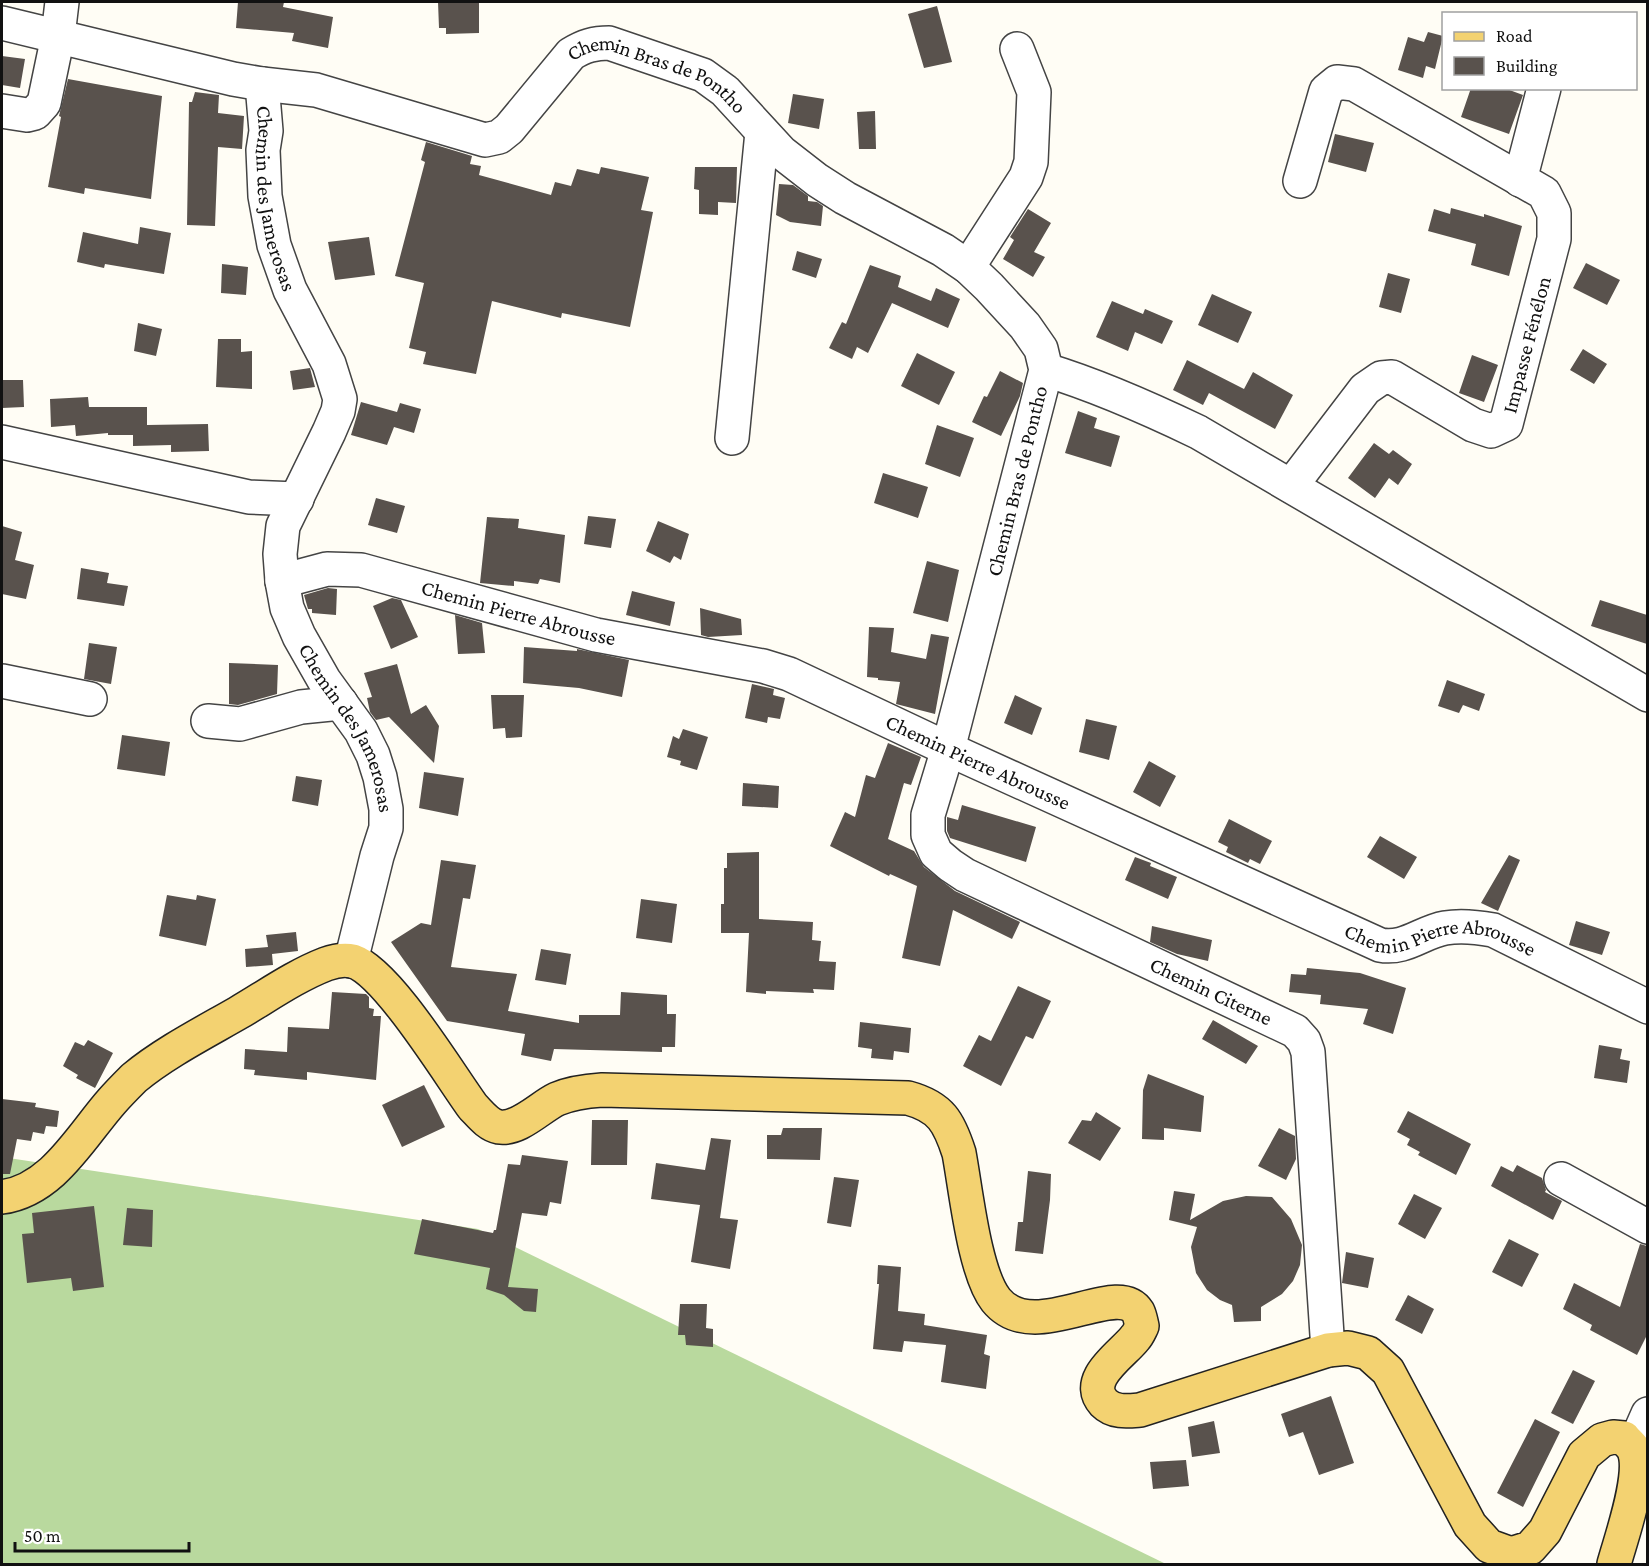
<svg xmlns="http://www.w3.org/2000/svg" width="1649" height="1566" viewBox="0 0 1649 1566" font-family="'Crimson Pro',serif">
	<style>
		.forest { fill: #b9d99e }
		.building { fill: #59524d }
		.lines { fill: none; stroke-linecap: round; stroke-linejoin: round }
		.minor-casing { stroke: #444; stroke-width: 36 }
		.major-casing { stroke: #222; stroke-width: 36 }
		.minor { stroke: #fff; stroke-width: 33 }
		.major { stroke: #f3d271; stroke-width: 33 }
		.labels { text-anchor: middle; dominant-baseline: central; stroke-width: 6; stroke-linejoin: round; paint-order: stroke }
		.street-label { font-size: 21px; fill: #111; stroke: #fff }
	</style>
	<rect width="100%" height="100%" fill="#fffdf5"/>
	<path class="forest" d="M2 1157 478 1229 1166 1564H2Z"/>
	<path class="building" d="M238 2H284L283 7 333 17 328 48 292 41 294 33 236 28Z
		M438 2H479V33L446 34V28H439Z
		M937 6 952 62 924 68 908 14Z
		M1428 32 1443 36 1435 69 1426 66 1423 78 1398 70 1408 37 1424 42Z
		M2 56 25 59 20 88 2 85Z
		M68 79 162 96 151 199 85 188 84 194 48 187 61 117 59 116Z
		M1471 88H1504L1523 95 1509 134 1461 117Z
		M195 92 219 95 218 113 244 116 242 149 218 147 215 226 187 225 189 102H192Z
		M793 94 824 99 819 129 788 123Z
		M875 111 876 149H859L857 112Z
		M1335 134 1374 143 1366 172 1328 162Z
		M426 142 472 156 470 164 481 166 479 175 551 195 555 182 571 186 577 169 599 174 601 167 649 177 641 210 653 212 630 327 562 313 561 318 492 301 476 374 423 364 426 352 409 348 424 283 395 276 425 162 421 160Z
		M695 167H737L736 203 718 202V215L699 214V190L694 189Z
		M779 184 793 185 808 196V201L817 202 823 206 821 226 790 222 776 215Z
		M1451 208 1484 217V214L1522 226 1509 276 1471 265 1476 244 1428 231 1434 209 1450 214Z
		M1028 209 1051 223 1034 252 1045 257 1033 277 1003 259 1014 240 1010 237Z
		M140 227 171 233 164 274 105 264 104 268 77 262 83 232 138 244Z
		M369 237 375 275 335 280 328 242Z
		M797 251 822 259 816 278 792 270Z
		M1586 263 1620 280 1607 305 1573 288Z
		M222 264 248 267 246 295 221 293Z
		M870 265 901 276 898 287 931 301 936 288 960 299 948 328 892 303 868 353 857 347 852 359 829 348 842 322 846 324Z
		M1388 273 1410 279 1401 313 1379 307Z
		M1212 294 1252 312 1238 343 1198 325Z
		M1112 301 1143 314 1145 309 1173 321 1162 344 1135 332 1128 351 1096 337Z
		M138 323 162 329 156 356 134 351Z
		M218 339H241V352L252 351V389L216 387Z
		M1583 349 1607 364 1594 384 1570 370Z
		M917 353 955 372 939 405 901 386Z
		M1472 355 1498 365 1484 402 1459 393Z
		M1187 360 1244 389 1253 372 1293 395 1275 429 1209 393 1203 405 1173 390Z
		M310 368 315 387 293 390 290 371Z
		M1000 371 1023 383 1020 396 1001 436 972 422 984 396 987 397Z
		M2 380H23L24 407 2 408Z
		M88 397 89 407H147V425L208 424 209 451 171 452V445L133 446V435H108V433L76 436 75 425 51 427 50 399Z
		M361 402 397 412 400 403 421 409 414 433 394 427 387 445 351 435Z
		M1078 411 1097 418 1094 428 1120 436 1111 467 1065 453Z
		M937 425 974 438 960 477 925 464Z
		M1374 443 1389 454 1393 450 1412 464 1398 485 1389 478 1375 498 1348 478Z
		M883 473 928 487 918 518 874 503Z
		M376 498 405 506 397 533 368 525Z
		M588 516 616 519 611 548 584 544Z
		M487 517 519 519 518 528 565 535 560 583 540 579 538 584 514 581V586L480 583Z
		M658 521 689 534 681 560 674 556 670 563 646 551Z
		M2 526 22 532 15 560 34 565 26 599 2 594Z
		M927 561 959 570 948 622 913 613Z
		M81 568 109 573 107 583 128 586 124 606 77 599Z
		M328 588 337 589 336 615 312 613V609H308L304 595Z
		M632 591 675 602 670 626 626 615Z
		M392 598 401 600 418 637 391 649 373 606Z
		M1600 600 1647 615V644L1591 626Z
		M700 608 741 619 742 635 708 637 701 635Z
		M455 615 482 623 485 653 458 654Z
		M869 627 894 628 891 652 926 659 931 634 949 637 935 714 896 704 900 682 878 680V678L867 677Z
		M89 643 117 647 111 684 84 679Z
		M524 647 577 651V649L629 660 622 697 579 688 523 683Z
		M229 663 278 665 277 694 238 705 229 704Z
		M397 664 411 714 426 705 439 726 434 763 389 717 376 720 370 712 367 698 372 697 364 673Z
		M1447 680 1485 694 1479 711 1463 705 1459 713 1438 706Z
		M752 684 774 689 773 695 785 698 780 719 768 717 767 723 745 718Z
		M491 695H524L522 737 506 738 505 728 493 729Z
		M1015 695 1042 708 1032 735 1004 723Z
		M1086 719 1117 726 1109 760 1079 752Z
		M683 729 708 737 697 770 680 765 681 761 667 757 673 736 679 739Z
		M122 735 170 742 165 776 117 769Z
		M888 743 921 757 911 785 904 783 888 839 914 851 924 867 955 891 1020 922 1012 939 953 910 940 966 902 958 917 886 890 874 889 876 830 846 845 812 855 817 866 775 875 778Z
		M1149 761 1176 776 1160 807 1133 792Z
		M424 772 464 778 458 816 419 808Z
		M296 776 322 780 318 806 292 801Z
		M743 783 779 786 778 808 742 806Z
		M962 805 1036 827 1026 862 950 838 947 831V817L958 820Z
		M1229 819 1272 841 1260 864 1250 859 1248 863 1226 852 1228 847 1218 842Z
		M1380 836 1417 857 1404 879 1367 857Z
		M759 852V919L813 922 812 940 821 941 819 961 836 962 834 990 813 989 814 993 766 991V994L746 992 749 933H721V904H724V868H727V853Z
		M1509 855 1520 860 1498 911 1481 903Z
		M1135 857 1151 863 1150 866 1177 877 1168 899 1125 880Z
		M441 860 476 865 470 899 463 898 451 967 517 974 508 1011 579 1023V1015H620L621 992 667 995V1014H676L675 1047H662V1052L554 1049 551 1061 521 1055 525 1034 447 1021 391 942 421 923 431 925Z
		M167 895 196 900 197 895 216 899 206 946 159 936Z
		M641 899 677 904 672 943 636 938Z
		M1576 921 1610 932 1602 955 1569 945Z
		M1152 926 1212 940 1208 961 1177 954 1150 942Z
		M296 932 298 951 272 954 273 965 246 967 245 949 268 947 266 935Z
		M541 949 571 954 566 985 535 980Z
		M1307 968 1360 973 1406 988 1393 1034 1363 1024 1368 1009 1320 1004 1321 995 1289 992 1291 974 1306 975Z
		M1018 986 1051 1001 1033 1039 1026 1036 1001 1086 963 1066 979 1035 991 1041Z
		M332 992 366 994 369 997V1008L374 1009 373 1016H381L376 1080 307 1072V1080L254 1075 255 1070 244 1069 245 1049 287 1052 288 1027 329 1029Z
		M1213 1020 1258 1046 1246 1064 1202 1039Z
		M860 1022 911 1028 909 1053 894 1051 893 1060 871 1058 872 1049 858 1047Z
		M88 1040 113 1053 95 1088 76 1078 78 1075 63 1066 75 1042 84 1046Z
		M1599 1045 1622 1049 1620 1059 1630 1061 1627 1083 1594 1078Z
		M1148 1074 1204 1096 1201 1132 1164 1128V1140L1142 1139 1143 1090Z
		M424 1085 445 1127 402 1147 382 1105Z
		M2 1099 36 1103 35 1107 59 1111 57 1127 46 1126 44 1134 33 1132 31 1141 17 1139 10 1174H2Z
		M1408 1111 1471 1144 1456 1175 1418 1155 1420 1152 1407 1145 1410 1139 1397 1132Z
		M1096 1112 1121 1128 1100 1161 1068 1143 1082 1120 1091 1121Z
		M592 1120H628L627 1165H591Z
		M783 1128H822L820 1160 767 1159V1135H781Z
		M1279 1128 1295 1136 1296 1159 1286 1180 1258 1166Z
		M711 1138 731 1140 720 1218 738 1220 730 1269 691 1262 700 1205 651 1199 656 1163 705 1170Z
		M522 1155 568 1161 561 1204 550 1202 547 1216 522 1213 508 1287 538 1289 536 1312 524 1311 504 1295 486 1289 490 1268 414 1254 422 1219 493 1233 494 1230H496L508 1164 520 1165Z
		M1517 1165 1542 1178 1546 1190 1545 1192 1562 1201 1553 1220 1491 1186 1501 1166 1513 1172Z
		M1028 1171 1051 1174 1050 1200 1043 1254 1015 1251 1018 1222H1023Z
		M834 1177 859 1180 851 1227 827 1223Z
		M1174 1191 1195 1194 1190 1220 1223 1201 1246 1196 1272 1197 1291 1219 1302 1245 1300 1265 1293 1281 1282 1294 1261 1307V1321L1234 1322 1232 1305 1220 1300 1207 1290 1196 1273 1191 1247 1197 1227 1169 1220Z
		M1414 1194 1442 1208 1425 1239 1398 1224Z
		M94 1206 104 1287 73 1291 71 1278 27 1283 22 1234 34 1233 32 1213Z
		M127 1208 153 1210 152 1247 123 1245Z
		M1509 1239 1539 1254 1522 1287 1492 1272Z
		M1640 1244 1647 1246V1335L1637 1355 1590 1330 1592 1325 1563 1309 1574 1283 1620 1307Z
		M1346 1252 1374 1258 1368 1288 1342 1283Z
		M878 1265 901 1267 898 1311 925 1314 924 1325 987 1335 984 1354 990 1356 986 1389 941 1382 946 1345 904 1341 902 1352 873 1349 879 1284H877Z
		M1408 1295 1434 1309 1422 1334 1395 1320Z
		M680 1304H707L706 1328 713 1329V1347L686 1345 685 1335H678Z
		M1573 1370 1595 1381 1573 1424 1551 1413Z
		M1331 1396 1354 1463 1319 1475 1303 1432 1289 1437 1281 1414Z
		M1535 1419 1560 1432 1523 1507 1497 1493Z
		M1214 1421 1220 1453 1192 1457 1188 1427Z
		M1186 1460 1189 1486 1153 1489 1150 1462Z"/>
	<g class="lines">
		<defs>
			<g id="minor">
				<path id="s1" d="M2 23 233 79 262 84 316 90 485 140 499 137 509 129 571 54C584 46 594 43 609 43L703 75 725 91 781 152 817 180 845 198 943 250 968 267 989 287 1025 326 1041 349 1046 370 948 749 928 815V835L936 853 950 865 965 875 1295 1031 1304 1041 1308 1052 1328 1350"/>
				<path id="s2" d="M262 84 266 131 263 150 265 196 274 245 290 290 329 364 340 399 338 411 329 432 283 526 280 554 282 581 287 608 299 636 324 680 361 731 373 755 380 777 386 809V828L377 856 351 961"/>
				<path d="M2 111 27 115 35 113 44 103 58 36 62 2"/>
				<path d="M1520 180 1544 88"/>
				<path d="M968 267 1026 177 1031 162 1034 92 1017 49"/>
				<path d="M1046 370C1099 386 1148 408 1198 432L1648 695"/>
				<path d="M732 438 762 132"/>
				<path d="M2 442 249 497 297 499"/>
				<path id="s3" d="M1291 486 1365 389 1381 378 1392 377 1473 425 1491 431 1506 424 1554 239V213L1544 193 1354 84 1337 82 1326 91 1300 181"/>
				<path id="s4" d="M282 581 327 569 361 570 596 635 763 666 789 674 948 749 1380 945C1405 950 1422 932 1445 928 1461 925 1477 927 1493 930L1648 1007"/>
				<path d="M2 681 90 699"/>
				<path d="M208 721 240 724 301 707 341 703"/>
				<path d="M1561 1179 1648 1227"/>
				<path d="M1633 1448 1648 1414"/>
			</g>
			<path id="major" d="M2 1197C53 1190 81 1136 112 1101 119 1093 127 1085 134 1078 164 1053 205 1032 238 1013 267 996 295 976 326 964 334 961 344 959 353 961 388 973 449 1074 473 1107 480 1114 488 1125 499 1127 519 1130 540 1107 557 1099 571 1093 587 1091 602 1090L908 1098C941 1107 949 1122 959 1153 966 1190 974 1272 996 1300 1034 1347 1117 1278 1138 1312 1140 1316 1141 1322 1142 1326 1140 1330 1138 1335 1135 1338 1123 1354 1082 1379 1104 1403 1114 1413 1128 1411 1140 1410L1328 1350 1348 1348 1368 1353 1388 1371 1470 1525 1489 1546 1511 1554 1530 1548 1545 1531 1584 1455 1602 1440 1613 1437 1624 1438C1626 1441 1631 1445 1633 1448 1645 1473 1621 1538 1614 1564"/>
		</defs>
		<use href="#minor" class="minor-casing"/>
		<use href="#major" class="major-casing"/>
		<use href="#minor" class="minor"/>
		<use href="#major" class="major"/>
	</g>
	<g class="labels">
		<g class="street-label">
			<text stroke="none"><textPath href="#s1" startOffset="717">Chemin Bras de Pontho</textPath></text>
			<text stroke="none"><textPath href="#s2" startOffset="116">Chemin des Jamerosas</textPath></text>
			<text stroke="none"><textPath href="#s3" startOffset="364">Impasse Fénélon</textPath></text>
			<text transform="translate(1017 481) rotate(-76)">Chemin Bras de Pontho</text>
			<text stroke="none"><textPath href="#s4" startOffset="244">Chemin Pierre Abrousse</textPath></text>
			<text stroke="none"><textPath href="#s2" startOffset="688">Chemin des Jamerosas</textPath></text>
			<text stroke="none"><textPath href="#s4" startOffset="730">Chemin Pierre Abrousse</textPath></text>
			<text stroke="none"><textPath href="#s4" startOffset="1234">Chemin Pierre Abrousse</textPath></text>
			<text stroke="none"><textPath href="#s1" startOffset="2032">Chemin Citerne</textPath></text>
		</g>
	</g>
	<rect width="1649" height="1566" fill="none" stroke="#111111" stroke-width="6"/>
	<rect x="1442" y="12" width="195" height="78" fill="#ffffff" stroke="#a0a0a0" stroke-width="1.5"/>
	<rect x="1454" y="32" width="30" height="9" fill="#f3d271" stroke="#a0a0a0" stroke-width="1.5"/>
	<text x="1496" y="42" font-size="18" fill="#111111">Road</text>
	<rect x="1454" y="57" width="30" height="18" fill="#59524d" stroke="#a0a0a0" stroke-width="1.5"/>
	<text x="1496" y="72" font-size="18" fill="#111111">Building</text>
	<path d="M15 1542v9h174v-9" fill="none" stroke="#111111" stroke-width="3"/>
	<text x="24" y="1542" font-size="18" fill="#111111" stroke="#ffffff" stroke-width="4.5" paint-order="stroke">50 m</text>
</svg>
